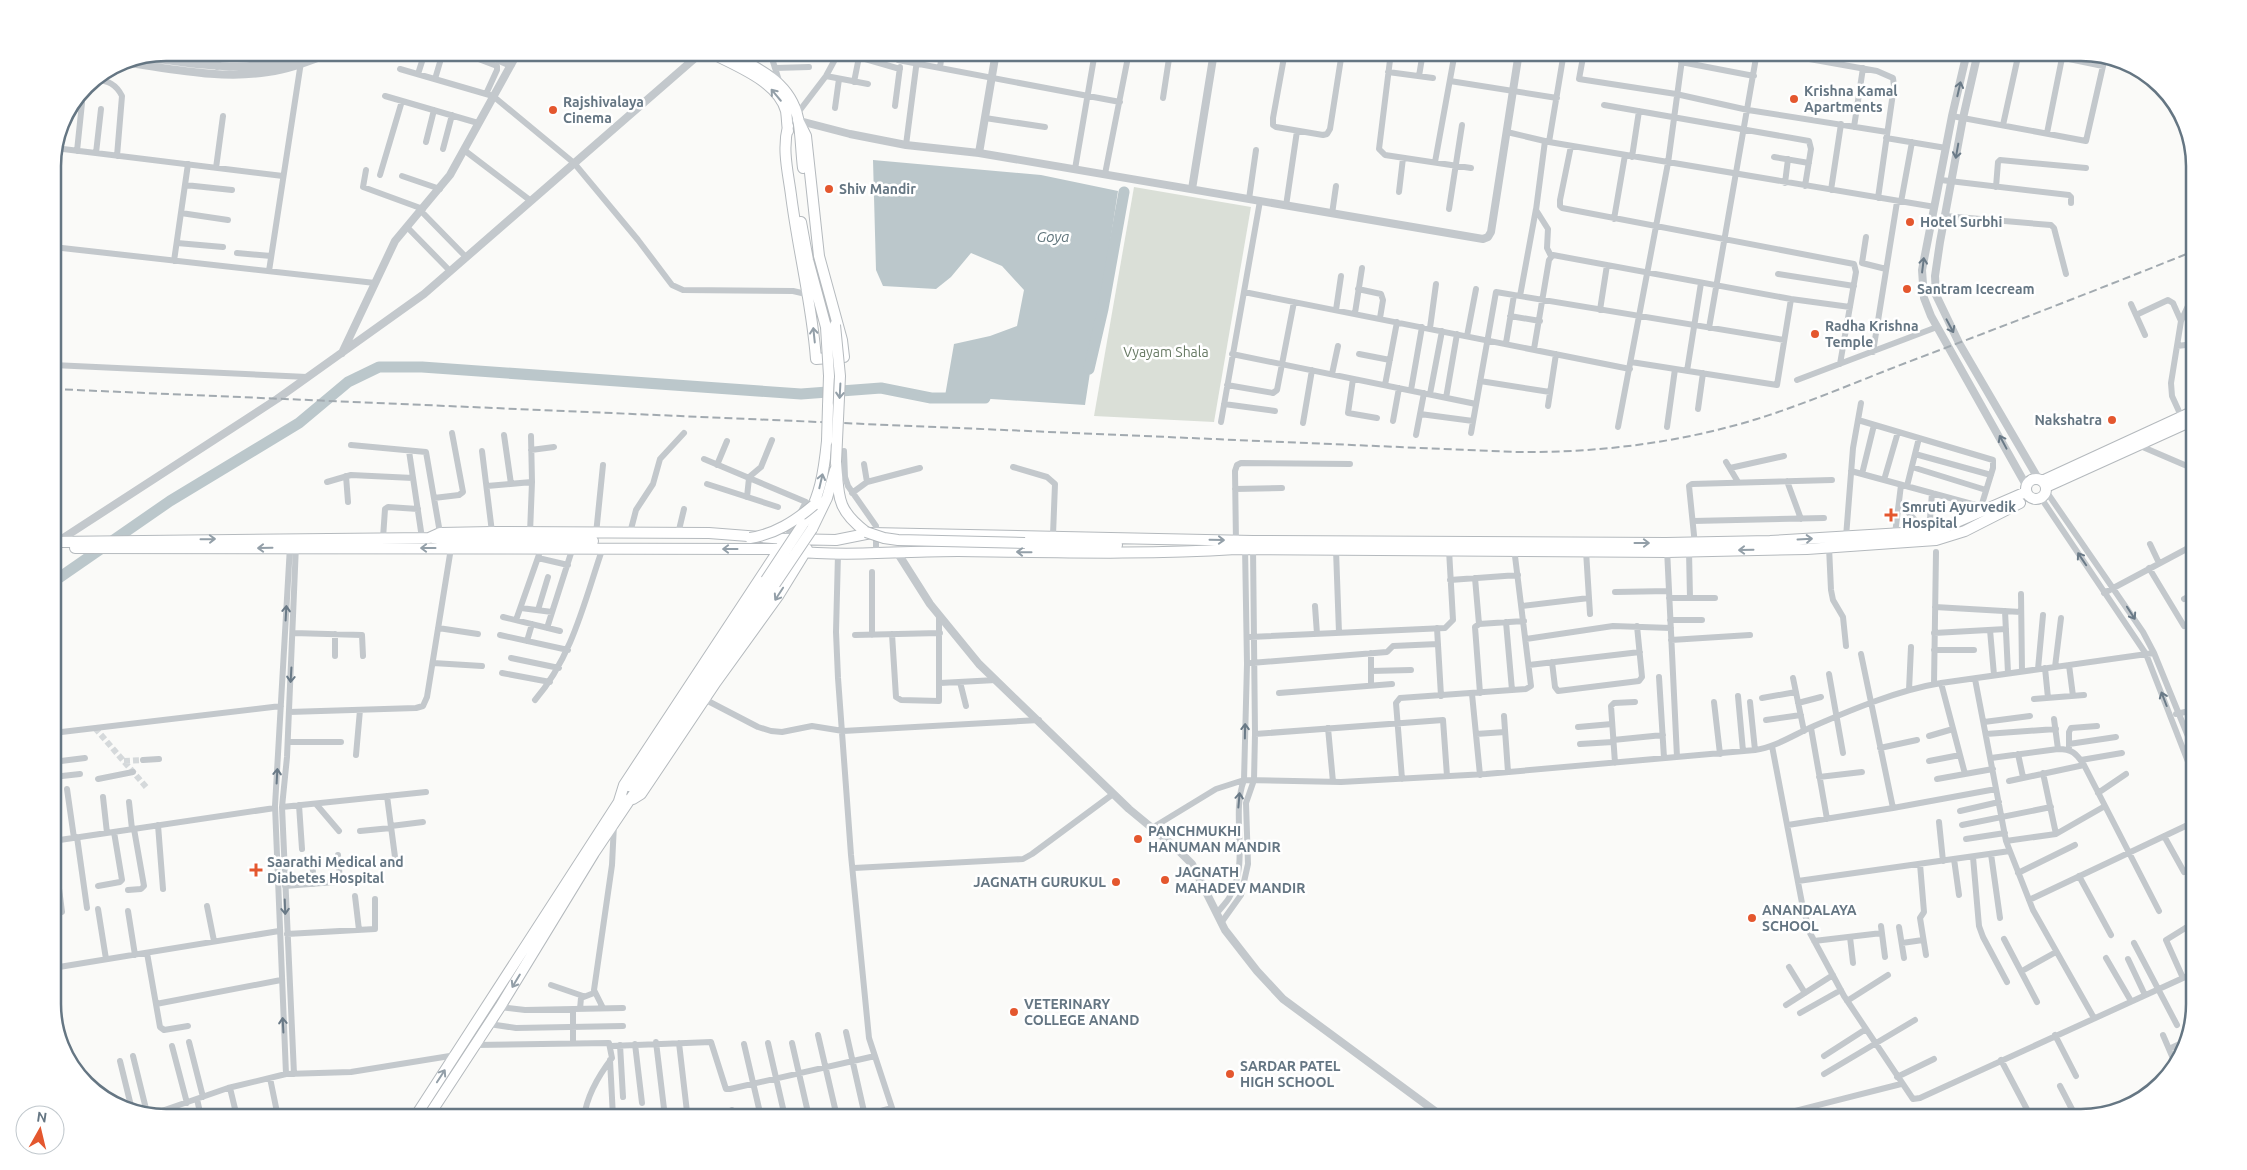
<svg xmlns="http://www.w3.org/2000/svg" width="2247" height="1170" viewBox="0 0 2247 1170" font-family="Ubuntu,sans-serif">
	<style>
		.green { fill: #dadfd7 }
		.water { fill: #bbc7cb }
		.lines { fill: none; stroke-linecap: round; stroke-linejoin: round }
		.river { stroke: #bbc7cb; stroke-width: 11 }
		.minor-tunnel { stroke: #d5d9db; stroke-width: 6; stroke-dasharray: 6 3; stroke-linecap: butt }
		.primary-casing { stroke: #b5babe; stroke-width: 12 }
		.trunk-casing { stroke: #b4b9bd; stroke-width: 12 }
		.minor { stroke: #c3c8cc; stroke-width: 6 }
		.tertiary { stroke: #c3c8cc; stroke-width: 8 }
		.primary { stroke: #fff; stroke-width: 10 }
		.trunk { stroke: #fff; stroke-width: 10 }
		.rail { stroke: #a2aab0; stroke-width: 2; stroke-dasharray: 8 4; stroke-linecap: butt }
		.primary-bridge-casing { stroke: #b5babe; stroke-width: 12; stroke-linecap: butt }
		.trunk-bridge-casing { stroke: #b4b9bd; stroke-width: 12; stroke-linecap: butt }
		.primary-bridge { stroke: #fff; stroke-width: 10 }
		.trunk-bridge { stroke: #fff; stroke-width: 10 }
		.oneway { stroke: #6a7a87 }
		.oneway2 { stroke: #939fa8 }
		.poi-dot { fill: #e4572e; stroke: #fff; stroke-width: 2 }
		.labels { text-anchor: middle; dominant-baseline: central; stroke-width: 5; stroke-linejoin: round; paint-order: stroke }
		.poi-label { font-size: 14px; font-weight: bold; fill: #657683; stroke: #fff; text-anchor: start }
		.park-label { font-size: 14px; fill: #687a64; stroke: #fff }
		.water-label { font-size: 15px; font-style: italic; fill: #60757c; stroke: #fff }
		.rim { fill: none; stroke: #657683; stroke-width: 2.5 }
	</style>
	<rect width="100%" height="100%" fill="#fafaf8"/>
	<path class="green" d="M1134 187 1251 207 1214 422 1094 416Z"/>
	<path class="water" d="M873 160 1041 175 1118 191 1085 405 945 396 954 344 990 336 1017 326 1024 290 1002 266 971 253 951 277 936 289 883 286 876 270Z"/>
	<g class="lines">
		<path class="river" d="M1089 369 1103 309 1124 192
			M53 582 170 501 299 423 348 382 379 367H422L801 394 881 388 931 398H985"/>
		<path class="minor-tunnel" d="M95 728 147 788
			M124 761 143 760"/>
		<defs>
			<path id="primary" d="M709 52C734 65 778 81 786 111 787 117 787 125 788 131
				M727 52C757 68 790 81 798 118 801 134 801 152 803 168
				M788 126C782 150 788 172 791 195 798 250 812 304 816 359L844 357 842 340 819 256 806 136 798 120
				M801 222 808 260 826 327
				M828 406 829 376
				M803 524C820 499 824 471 827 441
				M812 529 827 498 835 470
				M433 538 474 542 593 541
				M53 542 429 538 440 533 492 532 709 533 786 539
				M75 548 779 549
				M629 786 766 580
				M635 792 775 584"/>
			<path id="trunk" d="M836 462C839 497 836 509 866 532
				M2026 489a10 10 0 1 1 20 0a10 10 0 1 1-20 0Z
				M2042 481 2194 411
				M2046 487 2194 420
				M1025 543 1117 545
				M791 551C846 557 902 551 958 551 1051 552 1144 555 1236 549L1667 552 1807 549 1936 540 1965 531 2020 503
				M633 799 641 794 716 682 778 596 807 549
				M619 801 624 785 786 539 836 540 871 533 1253 541 1666 543 1770 541 1936 531 2026 492
				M415 1117 622 797
				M428 1117 500 1007 594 853 635 792"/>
		</defs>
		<use href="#primary" class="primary-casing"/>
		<use href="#trunk" class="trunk-casing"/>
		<path class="minor" d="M460 52 497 66V70L486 94
			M770 52 780 84
			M841 52 900 69
			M893 52 898 60 1120 102
			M1190 52 1213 56
			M1285 52 1273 118V125L1276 127 1323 135 1327 134 1330 129 1342 52
			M1391 52 1379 149 1385 155 1471 168
			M1584 52 1579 79 1676 94 1748 110 1887 132
			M1770 52 1877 71 1893 78 1894 86 1878 198
			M873 61 874 52
			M179 62 180 52
			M1681 62 1754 76
			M1837 63 1839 52
			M217 67 219 52
			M775 68 809 67
			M940 68 942 52
			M400 69 493 96 574 163 638 240 672 285 683 290 793 291 806 294
			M1388 72 1433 78
			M418 74 425 52
			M826 76 868 84
			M1419 76 1423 52
			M96 79C108 81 116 84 122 96L117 156
			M435 79 443 52
			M1450 81 1557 98
			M854 82 859 57
			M385 96 478 123
			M1163 98 1170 52
			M1604 105 1809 141 1811 149 1805 186
			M895 106 900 67
			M835 108 839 79
			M797 114 826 76 839 52
			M1952 116 2086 141 2103 66 2035 52
			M985 118 1045 127
			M2003 125 2019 52
			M1854 127 1863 68
			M1507 132 1549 142 1935 207
			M2047 133 2062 58
			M1886 138 1946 148
			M1545 141 1536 210 1548 229 1547 248 1551 256
			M426 142 434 110
			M1549 142 1564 52
			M906 145 918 52
			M1571 146 1560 200V206L1562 208 1854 264 1856 272 1840 364
			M55 148 283 176
			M443 149 452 115
			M464 150 531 201
			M77 151 82 103
			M96 153 101 109
			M1632 157 1639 111
			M1774 157 1809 163
			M1435 162 1455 52
			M216 168 223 116
			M1075 169 1095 52
			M366 170 363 187 423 209
			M1105 174 1129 52
			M380 175 402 101
			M402 176 440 189
			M1941 180 2069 195 2071 197V203
			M1785 183 1788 159
			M185 185 232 190
			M1996 187 1998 162 2000 160 2086 168
			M1831 190 1841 124
			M1399 192 1403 158
			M1249 199 1256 150
			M1901 202 1912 142
			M1286 206 1297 131
			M1449 209 1462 125
			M421 211 466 257
			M181 213 228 220
			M1332 214 1336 186
			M1945 216 2051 225 2054 228 2066 274
			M1614 219 1625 155
			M407 227 450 271
			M1866 237 1862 263 1886 269
			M177 243 223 247
			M53 247 375 283
			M237 253 271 256
			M174 261 188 164
			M269 271 301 62
			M1778 274 1854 286
			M1358 289 1381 294 1383 300 1380 318
			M1244 292 1630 369
			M1520 296 1536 209
			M2131 304 2145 335
			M1336 310 1341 276
			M1600 310 1607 265
			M1355 313 1362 268
			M2136 315 2168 300 2173 303 2181 321
			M1510 316 1540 321
			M1430 328 1436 284
			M1709 328 1757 52
			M1467 336 1476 289
			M1506 343 1514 295
			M2177 346 2194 344
			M1534 349 1549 260 1553 255 1791 299 1850 307
			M1873 352 1897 202
			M1232 354 1476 404
			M1359 354 1390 360
			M1631 362 1777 385 1791 299
			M53 365 307 377
			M1687 371 1701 283
			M1332 374 1338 346
			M1353 379 1348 413 1377 418
			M1797 380 1937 327
			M1480 381 1550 392
			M1227 385 1273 393 1277 390 1294 302
			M1385 385 1397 322
			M1411 390 1422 327
			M1430 394 1442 331
			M1446 398 1457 334
			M1224 404 1275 411
			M1548 406 1556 354
			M1698 409 1703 373
			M1420 414 1473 421
			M2182 418 2172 396 2171 383 2181 321 2194 293
			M1858 420 1993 460V468L1981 507
			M1393 421 1399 388
			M1221 422 1260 201
			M1303 423 1312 370
			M1618 427 1668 163 1683 52
			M1667 427 1675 369
			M1471 433 1496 292 1784 340
			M504 435 511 484
			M1416 435 1424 393
			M351 445 426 452 440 533
			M2138 445 2194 469
			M531 450 554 447
			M409 451 422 538
			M482 451 492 532
			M844 451 845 477 848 486 876 526V553
			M1915 454 1991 475
			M704 459 806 502 786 539
			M1726 462 1738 482
			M717 465 727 441
			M1013 467 1047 477 1055 484 1053 535
			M1912 467 1986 490
			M1730 468 1784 456
			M1851 471 1983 507
			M1862 474 1874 425
			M346 476 348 502
			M748 478 761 467 772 440
			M1884 480 1898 432
			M1787 481 1801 519
			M327 482 351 475 413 478
			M867 482 920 468
			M707 484 778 507
			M487 486 532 482
			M1907 486 1919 438
			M1235 489 1282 488
			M2046 491 2143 632 2154 653 2194 751
			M852 493 867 482 864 464
			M747 497 749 478
			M434 498 459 495 463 492 452 433
			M2041 498 2146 654 2194 777
			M1899 502 1915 520 1919 533
			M1693 521 1824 518
			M1929 532 1932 493
			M530 533 532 482 531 436
			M630 533 636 510 653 484 660 459 684 433
			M596 534 603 465
			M678 534 684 509
			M1895 534 1901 485
			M1846 537 1853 448 1861 403
			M383 538 385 509 388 507 418 509
			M1236 543 1235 471 1237 465 1241 463 1350 464
			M2150 544 2159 563
			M1695 545 1689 486 1692 484 1832 480
			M1829 547 1831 590 1833 600 1843 617 1846 646
			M1667 549 1677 757
			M1336 550 1339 633
			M1586 551 1590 614
			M1689 551 1690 598
			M838 554 836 632 838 678 851 855 869 1038 895 1117
			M538 558 568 565
			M2149 568 2184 626
			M1475 578 1479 624
			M1450 580 1518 575
			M1615 592 1669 591
			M2104 593 2194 545
			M2021 594 2022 671
			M1669 598H1715
			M2184 599 2194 594
			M1315 606 1317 634
			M1522 606 1589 598
			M1935 607 2021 612
			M521 608 552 612
			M538 610 548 577
			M2005 611 2008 673
			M503 617 560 631
			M516 620 541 549
			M1670 620H1702
			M1506 622 1512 690
			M438 628 478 634
			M547 628 572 550
			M1437 628 1441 696
			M1990 630 1994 675
			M293 633 362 635 363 656
			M1934 633 2006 629
			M892 634 896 697 901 700 939 701V616
			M500 635 568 650
			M855 635 940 633
			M872 635V572
			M1250 637 1445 628 1453 620 1449 550
			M1526 639 1613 626 1671 628
			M1671 640 1750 635
			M527 641 532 624
			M1934 650H1974
			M1371 653V685
			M335 656V634
			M511 658 559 668
			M1552 662 1555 687 1558 691 1639 681 1642 677 1637 626
			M433 663 482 666
			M1251 663 1387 652 1393 646 1438 644
			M1529 665 1640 652
			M2069 665 2073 696
			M2055 667 2061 618
			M2045 668 2048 698
			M2038 669 2043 615
			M1371 671 1411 670
			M502 673 550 682
			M1829 674 1843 753
			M1659 677 1664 758
			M1793 678 1804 731
			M1975 679 2006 841 2033 910 2094 1018
			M960 682 966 706
			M940 683 996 680
			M1941 683 1965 774
			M1934 684 1936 552
			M1909 690 1911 647
			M1279 693 1392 684
			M1480 693 1475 627 1479 624 1524 621
			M1472 694 1480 775
			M1738 696 1743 751
			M1762 698 1796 692
			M2034 699 2084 695
			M535 700C572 657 584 603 602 550
			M706 700 758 727 771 731 782 732 812 726 843 731 1039 720
			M1714 702 1720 754
			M1750 702 1755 750
			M1798 703 1821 697
			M289 712 416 708 423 706 427 697 451 548
			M2176 714 2194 710
			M1504 716 1508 772
			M2054 719 2058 749
			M1766 720 1801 715
			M1984 722 2030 716
			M1578 727 1612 724
			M1328 728 1333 782
			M1811 728 1827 819
			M53 733 281 706
			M1255 734 1443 720 1447 776
			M1476 734 1505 732
			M1986 734 2056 729
			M1929 736 1953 729
			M1613 740 1663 735
			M288 742H341
			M1580 744 1613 742
			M2069 744 2116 737
			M1772 746 1802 903 1810 933 1844 996 1913 1099 1920 1098 2194 973
			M2069 747V732L2071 728 2097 726
			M1880 748 1917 740
			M2018 754 2023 777
			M356 755 360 710
			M1991 758 2058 749C2072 749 2076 753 2084 765L2159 911
			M2187 759 2194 756
			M143 760 159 759
			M2081 760 2122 753
			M1929 761 1960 755
			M53 762 85 758
			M1615 763 1611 706 1614 703 1635 702
			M2043 773 2056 834
			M53 777 80 774
			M1819 777 1862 772
			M98 779 133 772
			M1402 779 1396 703 1400 698 1526 689 1531 686 1514 548
			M1937 779 1993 769
			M2009 781 2084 765
			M67 789 74 838
			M2098 793 2126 774
			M387 796 395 857
			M103 797 107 833
			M53 800 59 840
			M129 802 132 829
			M316 804 339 831
			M299 805 302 849
			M282 807 426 792
			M1893 808 1996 789
			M1960 811 1999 802
			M1939 822 1943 861
			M158 825 163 889
			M1788 825 1893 808 1861 654
			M1962 825 2051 807
			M391 826 423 822
			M1152 828 1216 789 1244 780 1341 782 1486 774 1755 750C1776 747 1795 734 1814 726 1853 709 1899 690 1941 683L2154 653
			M360 831 391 828
			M2164 836 2184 872
			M77 837 87 908
			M1966 839 2005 833
			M53 841 275 808
			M2006 841 2056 834 2105 806
			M53 842 62 912
			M1991 854 2000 918
			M338 855 340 881
			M1973 857 1979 926 1983 937 2007 982
			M1954 859 1959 895
			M312 862 314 884
			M1920 864 1924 912 1920 918 1926 955
			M854 868 1023 859 1032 854 1113 794
			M2018 873 2075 845
			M2079 876 2111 935
			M1798 881 2010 851
			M98 886 120 882 122 880 114 832
			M285 886 360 880
			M128 890 141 889 144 886 134 829
			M355 896 359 930
			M2029 900 2194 822
			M2192 902 2194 907
			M207 906 214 941
			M98 909 106 959
			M128 911 135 955
			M1217 913C1221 908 1226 903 1229 898 1251 862 1230 817 1244 780L1247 664 1245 546
			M1221 923 1241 895 1248 864 1246 803 1254 780 1255 734 1253 547
			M1881 926 1885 957
			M1899 927 1904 958
			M287 934 375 929V899
			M1850 937 1853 963
			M2004 939 2037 1002
			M1814 941 1882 933
			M1902 943 1923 940
			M2134 943 2177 1025
			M147 953 160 1027 164 1030 188 1026
			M2106 958 2131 1001
			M2128 959 2145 995
			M1789 967 1805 993
			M53 968 279 931
			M2022 971 2056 952
			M2183 978 2166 940 2187 927
			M551 985 583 996
			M1847 1001 1888 975
			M156 1004 281 980
			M1786 1005 1833 975
			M500 1007 525 1010 623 1008
			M603 1008 594 990 612 865 614 824
			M580 1009 581 998 594 993
			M1800 1013 1841 990
			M489 1024 516 1028 623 1026
			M846 1032 865 1116
			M61 1035H62
			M818 1035 837 1117
			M2055 1035 2076 1076
			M2163 1035 2175 1063
			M189 1042 203 1097
			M656 1042 665 1117
			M573 1043V1009
			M679 1043 687 1112
			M768 1043 785 1117
			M792 1043 809 1117
			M635 1044 642 1103
			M744 1044 761 1117
			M475 1045 609 1043 612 1058C599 1075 587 1095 584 1117
			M620 1045 623 1097
			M172 1046 187 1103
			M611 1046 711 1042 725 1086 726 1089H730L875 1056
			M2169 1049 2186 1041
			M133 1056 147 1113
			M1824 1056 1866 1029
			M610 1060 613 1117
			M2001 1060 2031 1117
			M120 1061 132 1110
			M286 1074 275 806 290 546
			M294 1074 282 807 287 757 296 545
			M1824 1074 1915 1020
			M1897 1077 1934 1059
			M270 1078 278 1117
			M2060 1086 2076 1117
			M230 1088 237 1117
			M197 1099 201 1117
			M732 1110 733 1117
			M153 1114 228 1088 286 1074 351 1072 456 1055
			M318 1117H321
			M859 1117 892 1108
			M1418 1117 1437 1112
			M1771 1117 1901 1084"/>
		<path class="tertiary" d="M481 52 511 65
			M1967 52 1952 116 1922 270 1924 298 1931 316 2026 485
			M1978 52 1963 118 1940 242 1935 276 1936 295 1959 343 2039 480
			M143 57C204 65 252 76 312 52
			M122 62C169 68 220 80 268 72 291 69 312 60 334 52
			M796 120 850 134 906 145 979 153 1483 239 1488 237 1491 232 1519 52
			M979 153 996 52
			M1192 189 1214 52
			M342 353 395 241 450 175 518 52
			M57 542 277 399 424 294 702 52
			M897 552 930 604 979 664 1129 809 1175 847 1192 864 1225 930 1257 971 1283 999 1443 1117"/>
		<use href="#primary" class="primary"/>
		<use href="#trunk" class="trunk"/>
		<path class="rail" d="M53 389 1515 452C1597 453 1679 443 1757 419 1811 402 1863 379 1916 359 2009 324 2102 288 2194 251"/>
		<defs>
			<path id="primary-bridge" d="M835 325 840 376 836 462
				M826 327 829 376
				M827 441 828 406
				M750 538C775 534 794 522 814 505
				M766 580 803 524
				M775 584 812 529"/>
			<path id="trunk-bridge" d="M866 532 884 538 898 540 1025 543"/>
		</defs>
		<use href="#primary-bridge" class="primary-bridge-casing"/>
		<use href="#trunk-bridge" class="trunk-bridge-casing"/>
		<use href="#primary-bridge" class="primary-bridge"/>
		<use href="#trunk-bridge" class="trunk-bridge"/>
	</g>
	<defs><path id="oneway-shaft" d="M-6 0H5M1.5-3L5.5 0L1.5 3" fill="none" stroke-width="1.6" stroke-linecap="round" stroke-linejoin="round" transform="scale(1.25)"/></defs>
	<g class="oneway">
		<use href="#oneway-shaft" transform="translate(1959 89) rotate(-77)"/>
		<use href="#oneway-shaft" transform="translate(1957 151) rotate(100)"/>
		<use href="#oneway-shaft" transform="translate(1923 265) rotate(-83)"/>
		<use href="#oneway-shaft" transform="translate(1950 326) rotate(62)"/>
		<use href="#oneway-shaft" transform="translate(2003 442) rotate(-118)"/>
		<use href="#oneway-shaft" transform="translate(2082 559) rotate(-124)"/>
		<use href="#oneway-shaft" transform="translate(286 613) rotate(-87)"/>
		<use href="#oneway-shaft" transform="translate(2131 613) rotate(57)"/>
		<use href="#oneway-shaft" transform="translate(291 675) rotate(93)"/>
		<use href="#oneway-shaft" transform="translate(2164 699) rotate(-111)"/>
		<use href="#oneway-shaft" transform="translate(1245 731) rotate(-89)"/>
		<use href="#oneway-shaft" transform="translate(277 776) rotate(-87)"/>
		<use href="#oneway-shaft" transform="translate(1239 800) rotate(-85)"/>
		<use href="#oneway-shaft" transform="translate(285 907) rotate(88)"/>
		<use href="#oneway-shaft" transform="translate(283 1025) rotate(-93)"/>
	</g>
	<g class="oneway2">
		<use href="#oneway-shaft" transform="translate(776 95) rotate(-130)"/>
		<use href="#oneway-shaft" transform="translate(814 335) rotate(-96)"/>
		<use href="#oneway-shaft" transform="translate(840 391) rotate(93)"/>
		<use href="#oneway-shaft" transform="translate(821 481) rotate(-77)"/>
		<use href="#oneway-shaft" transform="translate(208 539) rotate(-1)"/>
		<use href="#oneway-shaft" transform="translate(1805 539) rotate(-3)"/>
		<use href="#oneway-shaft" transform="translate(1217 540) rotate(1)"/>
		<use href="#oneway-shaft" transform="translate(1642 543)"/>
		<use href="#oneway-shaft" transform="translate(265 548) rotate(179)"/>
		<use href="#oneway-shaft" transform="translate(428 548) rotate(-180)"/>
		<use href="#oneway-shaft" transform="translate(730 549) rotate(-180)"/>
		<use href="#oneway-shaft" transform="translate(1746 550) rotate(179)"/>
		<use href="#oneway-shaft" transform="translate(1024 552) rotate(-179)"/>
		<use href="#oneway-shaft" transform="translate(779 594) rotate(123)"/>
		<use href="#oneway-shaft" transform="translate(516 981) rotate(121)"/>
		<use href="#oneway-shaft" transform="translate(441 1076) rotate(-57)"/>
	</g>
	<g class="poi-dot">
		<circle cx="1794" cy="99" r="5"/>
		<circle cx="553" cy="110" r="5"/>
		<circle cx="829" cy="189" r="5"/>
		<circle cx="1910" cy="222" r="5"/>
		<circle cx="1907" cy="289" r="5"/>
		<circle cx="1815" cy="334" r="5"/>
		<circle cx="2112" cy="420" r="5"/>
		<path d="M1888.5 507.5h5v5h5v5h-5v5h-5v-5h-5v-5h5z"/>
		<circle cx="1138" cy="839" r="5"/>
		<path d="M253.5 862.5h5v5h5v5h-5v5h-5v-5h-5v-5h5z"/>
		<circle cx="1165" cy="880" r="5"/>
		<circle cx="1116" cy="882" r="5"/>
		<circle cx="1752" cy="918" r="5"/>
		<circle cx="1014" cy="1012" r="5"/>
		<circle cx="1230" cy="1074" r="5"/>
	</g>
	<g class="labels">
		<g class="poi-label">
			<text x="1804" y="91">Krishna Kamal<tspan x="1804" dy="16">Apartments</tspan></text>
			<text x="563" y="102">Rajshivalaya<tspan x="563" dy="16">Cinema</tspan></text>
			<text x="839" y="189">Shiv Mandir</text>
			<text x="1920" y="222">Hotel Surbhi</text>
			<text x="1917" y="289">Santram Icecream</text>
			<text x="1825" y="326">Radha Krishna<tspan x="1825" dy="16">Temple</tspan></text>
			<text x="2102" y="420" text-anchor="end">Nakshatra</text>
			<text x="1902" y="507">Smruti Ayurvedik<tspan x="1902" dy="16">Hospital</tspan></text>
			<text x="1148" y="831">PANCHMUKHI<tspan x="1148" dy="16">HANUMAN MANDIR</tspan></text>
			<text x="267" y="862">Saarathi Medical and<tspan x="267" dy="16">Diabetes Hospital</tspan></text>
			<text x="1175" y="872">JAGNATH<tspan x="1175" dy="16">MAHADEV MANDIR</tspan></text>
			<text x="1106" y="882" text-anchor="end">JAGNATH GURUKUL</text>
			<text x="1762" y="910">ANANDALAYA<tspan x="1762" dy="16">SCHOOL</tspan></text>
			<text x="1024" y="1004">VETERINARY<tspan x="1024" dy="16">COLLEGE ANAND</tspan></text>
			<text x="1240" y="1066">SARDAR PATEL<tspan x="1240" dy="16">HIGH SCHOOL</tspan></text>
		</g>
		<g class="park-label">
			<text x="1166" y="352">Vyayam Shala</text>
		</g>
		<g class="water-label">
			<text x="1053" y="236">Goya</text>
		</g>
	</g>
	<path d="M0 0H2247V1170H0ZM166 61H2081A105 105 0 0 1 2186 166V1004A105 105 0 0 1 2081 1109H166A105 105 0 0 1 61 1004V166A105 105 0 0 1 166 61Z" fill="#fff" fill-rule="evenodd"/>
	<path class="rim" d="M166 61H2081A105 105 0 0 1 2186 166V1004A105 105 0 0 1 2081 1109H166A105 105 0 0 1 61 1004V166A105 105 0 0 1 166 61Z"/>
	<g transform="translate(40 1130) rotate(8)"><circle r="24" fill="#ffffff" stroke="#c1c8cd"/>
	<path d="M0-4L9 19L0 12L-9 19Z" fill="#e4572e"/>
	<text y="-8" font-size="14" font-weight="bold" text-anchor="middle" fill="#657683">N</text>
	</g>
</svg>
